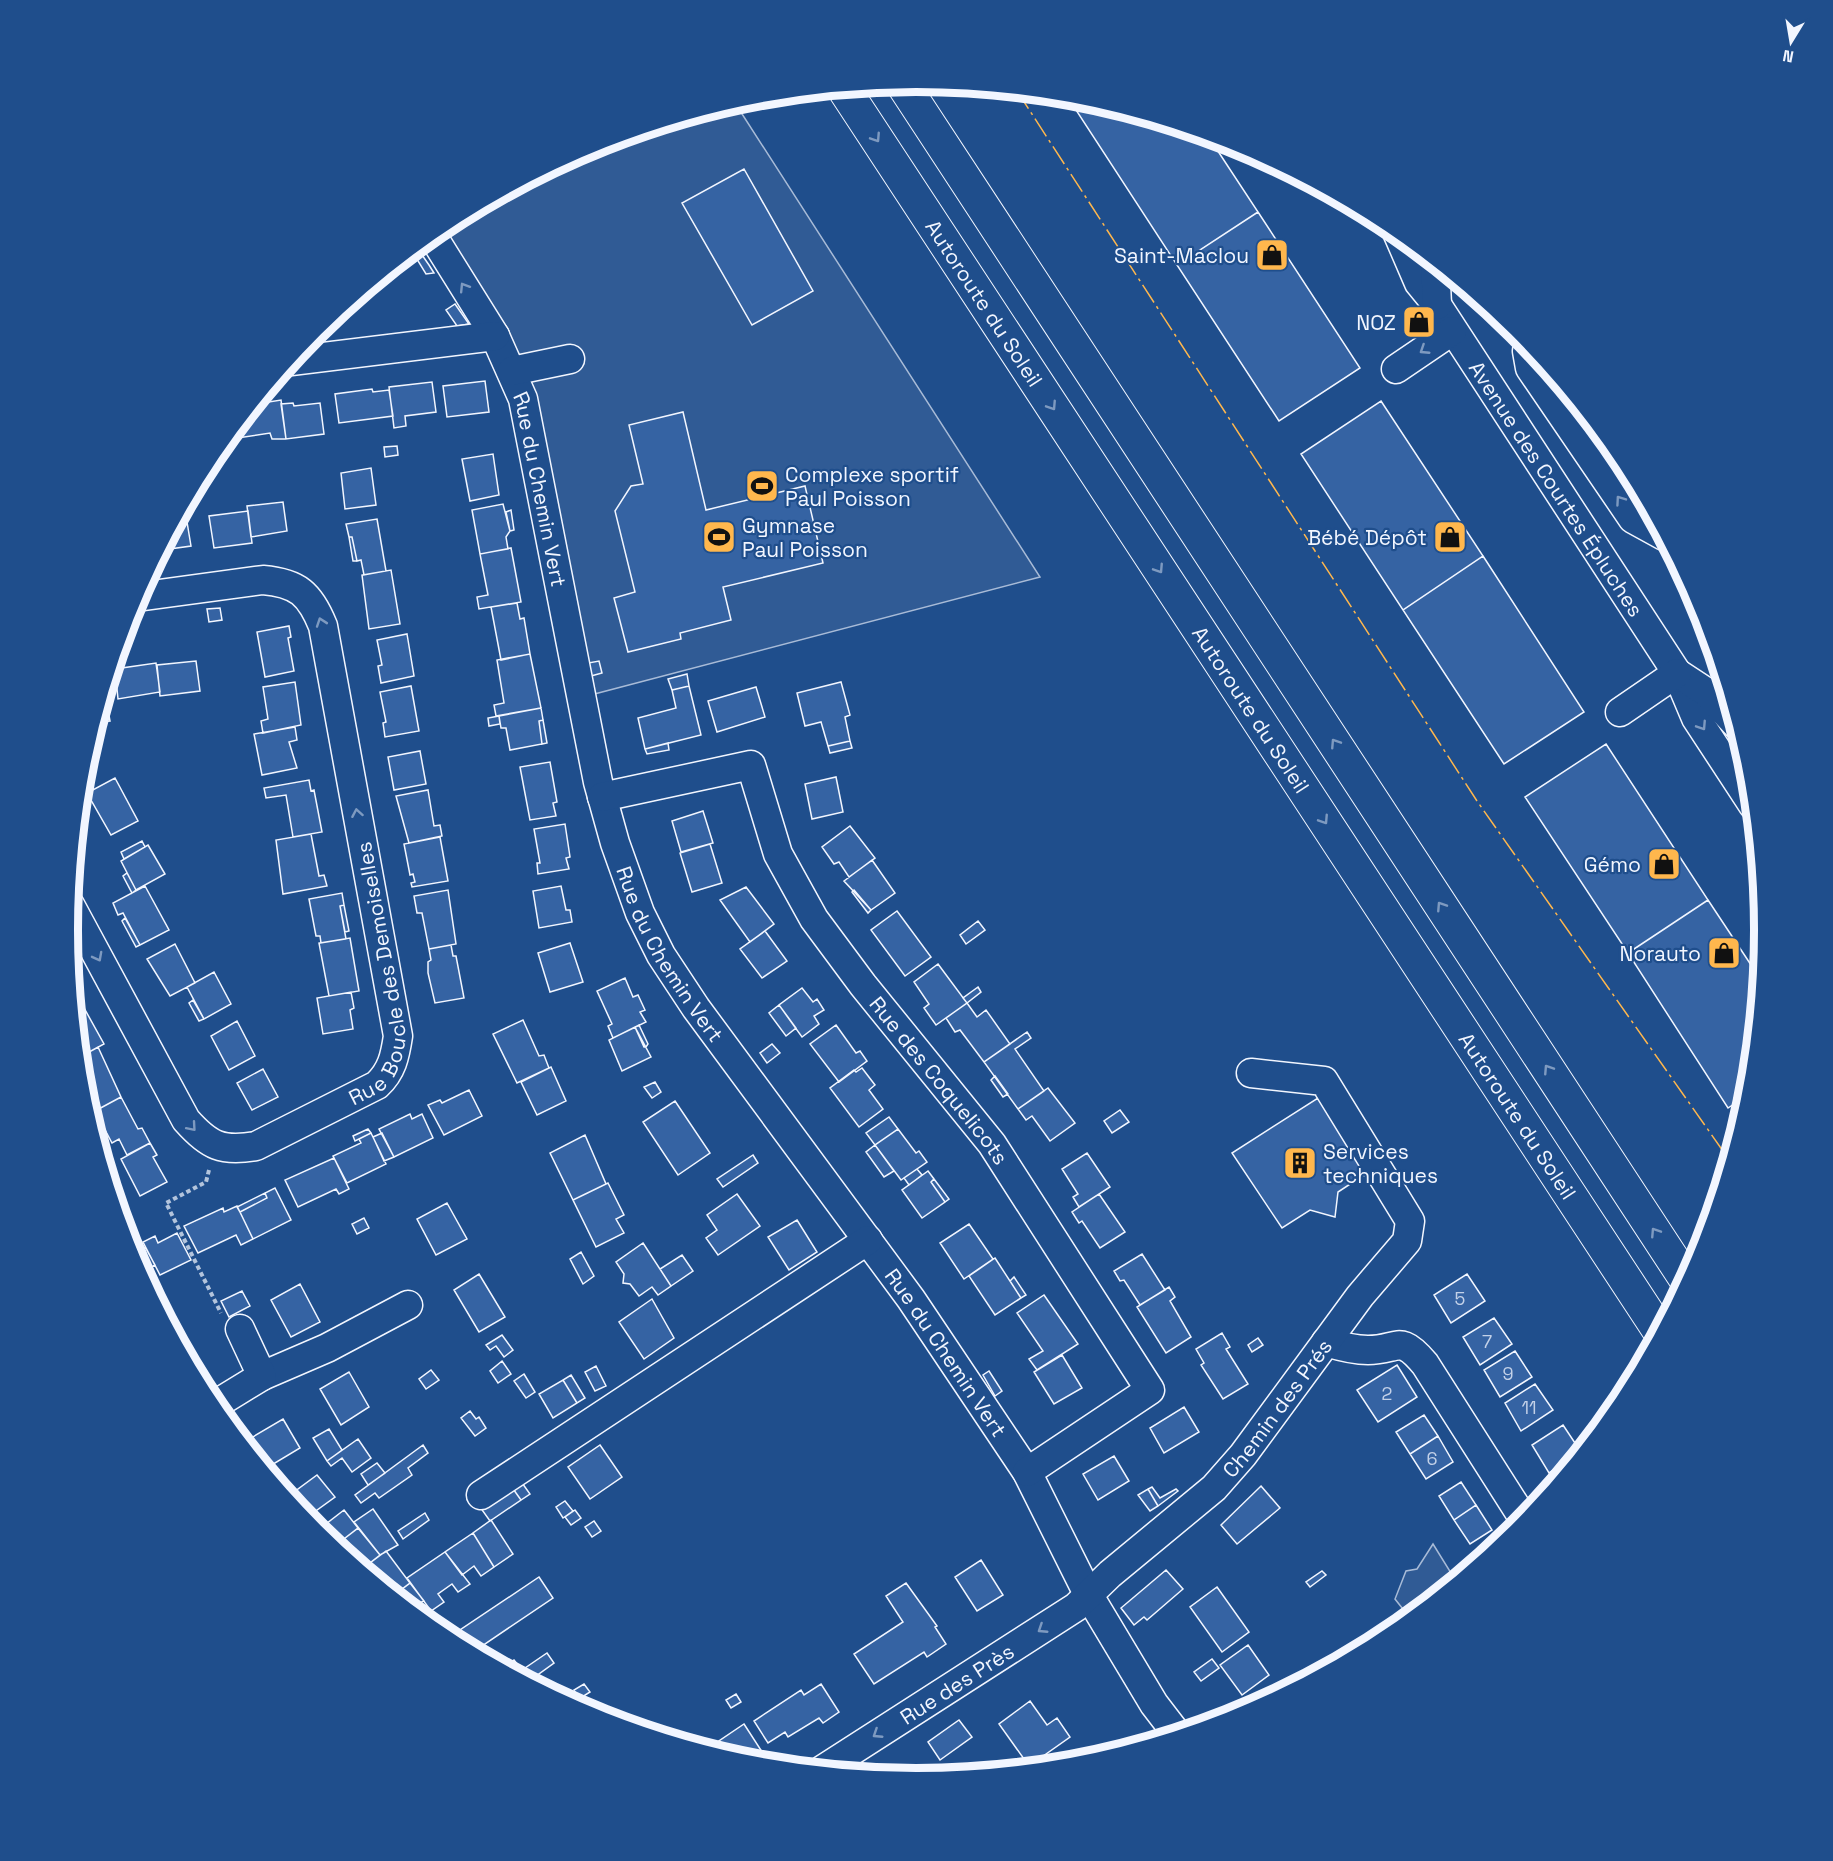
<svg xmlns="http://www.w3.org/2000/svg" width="1833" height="1861" viewBox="0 0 1833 1861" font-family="'Space Grotesk',sans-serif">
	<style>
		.green { fill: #305b95; stroke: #a8bbd7; stroke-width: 1.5 }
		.water { fill: #446ba0; stroke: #a8bbd7; stroke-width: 1.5 }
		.building { fill: #3563a3; stroke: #f2f6ff; stroke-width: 1.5 }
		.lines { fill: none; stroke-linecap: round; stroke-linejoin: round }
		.minor-casing { stroke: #f2f6ff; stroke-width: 31 }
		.highway-casing { stroke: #f2f6ff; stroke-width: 35 }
		.path { stroke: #b3c4dc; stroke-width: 4; stroke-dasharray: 4.5 3; stroke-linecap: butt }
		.minor { stroke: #1f4e8c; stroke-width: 28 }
		.highway { stroke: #1f4e8c; stroke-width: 33 }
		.power { stroke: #ffb74d; stroke-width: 1.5; stroke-dasharray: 21 4.5 3 4.5; stroke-linecap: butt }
		.oneway { stroke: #7e9ac0 }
		.labels { text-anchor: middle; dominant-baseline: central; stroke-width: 4.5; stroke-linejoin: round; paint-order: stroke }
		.number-label { font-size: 18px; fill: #c3d1e8 }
		.poi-label { font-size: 21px; fill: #f2f6ff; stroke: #1f4e8c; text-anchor: end }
		.street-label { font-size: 21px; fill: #f2f6ff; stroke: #1f4e8c }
		.rim { fill: none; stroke: #f2f6ff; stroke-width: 8 }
	</style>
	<rect width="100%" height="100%" fill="#1f4e8c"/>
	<path class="green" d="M735 103 1040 577 583 697 526 396 436 232 445 224 592 146Z
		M1433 1544 1456 1581 1410 1618 1395 1599 1406 1571 1417 1569Z"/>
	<path class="water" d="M1383 1627 1389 1636 1341 1662 1338 1658Z"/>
	<path class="building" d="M1090 100 1208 136 1258 212 1177 265 1076 110Z
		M744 169 813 291 752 325 682 203Z
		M1258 212 1360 368 1279 421 1177 265Z
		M420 252 429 265 434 273 426 274 415 256Z
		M455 304 469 324 457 326 446 310Z
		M485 381 489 412 447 417 443 386Z
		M432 382 436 412 405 416 406 426 394 428 389 387Z
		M372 389 373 392 389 390 393 416 339 423 335 394Z
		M281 400 286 439H272L270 433 231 439V435L256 404Z
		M1381 401 1483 556 1403 610 1301 454Z
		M293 403 294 406 320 403 324 434 286 439 281 404Z
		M683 412 706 510 805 486 823 563 723 587 731 620 680 633 681 639 628 652 614 598 635 592 615 511 631 486 643 484 629 425Z
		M397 446 398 455 385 457 384 447Z
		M493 454 499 495 470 501 462 459Z
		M371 468 376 505 345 509 341 473Z
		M283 502 287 531 251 537 247 506Z
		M503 504 510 531 506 537 508 549 480 554 472 510Z
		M511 510 514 530 510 531 506 512Z
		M248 511 252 543 214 548 209 516Z
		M180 516H186L191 546 162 550Z
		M377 519 386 571 364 575 361 560 357 561 352 537H349L346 524Z
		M349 537H352L357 561H353Z
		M511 548 521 602 479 609 477 597 488 595 480 554Z
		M1483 556 1584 712 1504 764 1403 610Z
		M391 570 400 624 369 629 362 575Z
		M517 603 520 619 524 618 530 654 501 660 491 607Z
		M220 608 222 620 209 622 207 609Z
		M289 626 291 637 288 638 294 671 265 677 257 632Z
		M407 634 414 676 381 683 378 666 382 665 377 640Z
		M530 654 541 708 496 716 494 705 504 703 497 660Z
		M196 661 200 691 160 696 157 665Z
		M599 661 602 673 591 676 588 663Z
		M156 663 160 692 118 699 115 669Z
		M687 674 689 686 672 690 668 679Z
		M295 682 301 725 263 733 261 721 268 719 263 687Z
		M841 682 850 715 845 717 850 741 828 746 821 722 805 726 797 693Z
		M411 686 419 731 385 737 383 723 386 722 380 692Z
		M689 686 701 735 645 749 638 718 676 708 672 690Z
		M756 687 765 717 717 732 708 701Z
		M541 708 543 720 539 721 542 744 510 750 506 728H501L499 716Z
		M108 710 110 721 97 722 100 712Z
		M499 716 500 724 489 726 488 718Z
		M543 720 547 743 542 744 539 721Z
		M295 727 297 740 289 742 297 768 262 775 254 734Z
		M850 741 852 748 830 753 828 746Z
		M668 743 669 750 647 754 645 749Z
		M1606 744 1708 900 1628 953 1525 797Z
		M420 751 426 784 394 790 388 757Z
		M550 762 557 802 553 803 556 816 530 820 520 767Z
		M836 777 843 812 812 819 805 784Z
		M115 778 138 821 111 835 87 793Z
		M309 780 311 791 314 790 322 832 293 837 286 795 266 798 264 788Z
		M428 790 434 826 440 825 442 836 409 843 396 796Z
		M703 811 713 843 681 852 672 821Z
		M565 824 570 857 566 858 569 869 538 874 537 863H540L534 829Z
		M850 826 875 858 849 877 839 862 834 864 822 847Z
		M311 834 319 876 324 875 327 886 283 894 276 840Z
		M440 837 448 881 412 887 411 883 415 882 413 874 410 875 404 844Z
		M142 841 145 847 124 859 121 852Z
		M710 844 722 883 692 892 680 853Z
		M148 845 165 874 136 890 121 861Z
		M872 860 895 893 871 910 844 881Z
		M127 873 136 890 132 893 123 876Z
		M145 886 169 930 140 945 123 913 118 915 113 903Z
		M561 886 566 910H570L572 922 539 928 533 891Z
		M746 887 774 924 750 942 720 900Z
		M448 890 456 944 429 949 422 913H417L414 896Z
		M854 890 871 910 868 913 852 892Z
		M342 893 344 905 340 906 346 939 321 943 320 936H316L309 899Z
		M1708 900 1761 980 1749 1094 1728 1108 1628 953Z
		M344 905 349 931 345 932 340 906Z
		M897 911 931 957 905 976 871 930Z
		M125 918 140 945 136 947 122 921Z
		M978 921 985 930 966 944 960 935Z
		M765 931 787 961 762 978 740 949Z
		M350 938 359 991 329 996 319 943Z
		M570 943 583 982 550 992 538 953Z
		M175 944 195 983 170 996 147 959Z
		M451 945 453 956H456L464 998 435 1003 428 973V962L431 960 429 949Z
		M938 964 967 1003 936 1025 924 1008 929 1004 914 982Z
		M214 972 231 1004 204 1019 187 987Z
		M625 978 633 997 638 995 645 1010 640 1012 646 1022 613 1038 608 1026 612 1024 597 991Z
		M978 987 981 992 967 1003 963 998Z
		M802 988 813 1002 817 999 824 1010 814 1016 819 1024 802 1037 779 1005Z
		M351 992 354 1008 350 1010 353 1029 323 1034 317 998Z
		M78 997 104 1044 80 1057 74 999Z
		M193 1000 204 1019 199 1021 189 1003Z
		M967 1003 977 1017 986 1010 1010 1044 984 1062 960 1030 955 1032 946 1018Z
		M779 1005 796 1028 786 1036 769 1013Z
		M523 1020 539 1056 544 1055 549 1068 517 1083 493 1034Z
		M237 1021 255 1056 229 1070 211 1036Z
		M639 1025 648 1044 646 1047H644L635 1027Z
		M836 1025 856 1053 860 1051 867 1061 839 1082 810 1044Z
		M635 1027 651 1057 622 1071 609 1040Z
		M1027 1032 1031 1038 1015 1049 1044 1091 1018 1109 984 1062Z
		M772 1044 780 1053 767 1063 760 1053Z
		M98 1047 121 1097 95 1111 83 1090 80 1057Z
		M551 1067 566 1101 537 1115 521 1082Z
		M862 1068 875 1085 869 1090 883 1109 859 1127 830 1088 854 1070 856 1072Z
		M263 1069 278 1097 252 1110 237 1083Z
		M995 1076 1008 1094 1003 1097 991 1080Z
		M655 1082 661 1092 652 1098 644 1087Z
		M1048 1088 1075 1123 1050 1141 1032 1116 1026 1120 1018 1109Z
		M469 1090 482 1116 444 1135 428 1105 440 1100 442 1103Z
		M121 1097 138 1129 142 1128 150 1143 127 1155 119 1139 112 1143 95 1111Z
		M1318 1098 1367 1173 1338 1192 1335 1217 1310 1210 1282 1228 1232 1153Z
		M675 1101 710 1153 678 1175 643 1122Z
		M1120 1110 1129 1122 1112 1133 1104 1121Z
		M410 1114 412 1119 422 1114 433 1138 394 1157 379 1129Z
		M889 1117 898 1129 875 1145 866 1133Z
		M368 1129 371 1133 355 1141 353 1136Z
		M898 1129 916 1153 919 1151 927 1162 901 1180 875 1145Z
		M371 1133 386 1164 347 1183 333 1156 361 1143 359 1139Z
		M382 1133 394 1157 384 1161 373 1137Z
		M585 1135 606 1184 573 1200 550 1153Z
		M150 1143 157 1155 153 1157 167 1182 140 1196 121 1159Z
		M875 1145 894 1171 884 1177 866 1152Z
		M1087 1153 1110 1187 1079 1207 1073 1197 1078 1194 1062 1169Z
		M753 1155 758 1163 723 1187 717 1179Z
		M334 1158 349 1189 339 1194 336 1189 298 1207 285 1180Z
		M917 1169 922 1175 909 1185 904 1178Z
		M928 1171 934 1179 931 1182 945 1202 922 1218 902 1190Z
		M934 1179 949 1199 945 1202 931 1182Z
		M608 1183 624 1215 616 1219 624 1233 596 1247 573 1200Z
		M275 1188 291 1220 253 1239 240 1212 267 1198 265 1193Z
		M265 1193 267 1198 240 1212 237 1207Z
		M737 1194 760 1226 718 1255 706 1238 717 1230 707 1215Z
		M1099 1194 1125 1232 1100 1248 1082 1221 1079 1223 1072 1212Z
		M447 1203 467 1239 436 1255 417 1219Z
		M237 1206 253 1239 241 1245 236 1235 198 1253 184 1226 223 1208 224 1212Z
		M364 1218 369 1228 357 1234 352 1224Z
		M797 1220 817 1252 789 1270 768 1237Z
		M969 1224 993 1259 964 1279 940 1243Z
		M177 1233 191 1260 160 1275 143 1242 155 1236 158 1243Z
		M643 1243 671 1286 658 1295 652 1287 639 1296 630 1284 623 1283 624 1274 616 1262Z
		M145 1247 155 1265 143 1272 133 1253Z
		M581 1252 594 1276 583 1284 570 1259Z
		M1142 1254 1165 1290 1140 1305 1124 1280 1120 1281 1114 1271Z
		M682 1255 693 1271 671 1286 660 1269Z
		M995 1258 1021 1298 995 1315 969 1276Z
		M479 1274 505 1317 479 1332 454 1290Z
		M1467 1274 1485 1301 1451 1323 1434 1295Z
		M1014 1277 1026 1295 1021 1298 1010 1281Z
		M300 1284 320 1322 291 1337 271 1300Z
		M1169 1287 1175 1297 1170 1301 1191 1337 1166 1353 1137 1307Z
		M242 1291 250 1306 229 1317 221 1301Z
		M1044 1295 1078 1344 1037 1370 1029 1359 1043 1351 1017 1313Z
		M652 1299 674 1338 644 1359 619 1322Z
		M1494 1318 1512 1344 1480 1365 1463 1337Z
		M1222 1333 1230 1347 1226 1349 1248 1384 1223 1399 1201 1365 1204 1363 1196 1349Z
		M502 1335 513 1350 504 1357 496 1346 490 1350 486 1345Z
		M1258 1338 1263 1345 1252 1352 1248 1345Z
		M1515 1351 1532 1377 1500 1397 1484 1370Z
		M1062 1355 1082 1388 1054 1404 1034 1372Z
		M502 1361 511 1374 498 1383 490 1371Z
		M1397 1365 1417 1397 1378 1422 1357 1390Z
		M596 1366 606 1386 595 1391 585 1372Z
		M431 1370 439 1380 426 1389 419 1379Z
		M989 1371 1002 1391 995 1396 983 1375Z
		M349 1372 369 1407 341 1425 320 1389Z
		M524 1374 535 1392 526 1398 514 1381Z
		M571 1375 585 1398 577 1403 563 1380Z
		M563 1380 577 1403 553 1418 539 1394Z
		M1535 1384 1553 1410 1521 1431 1505 1403Z
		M1184 1407 1199 1432 1164 1453 1150 1428Z
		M470 1411 476 1419 479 1417 486 1428 475 1436 461 1418Z
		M1424 1415 1438 1436 1410 1454 1396 1432Z
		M283 1419 300 1448 265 1469 247 1446 246 1441Z
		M1563 1425 1581 1452 1549 1473 1532 1445Z
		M329 1429 342 1450 327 1461 313 1438Z
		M1438 1436 1453 1462 1426 1479 1410 1454Z
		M358 1439 371 1458 352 1472 342 1458 331 1466 327 1461Z
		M423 1445 428 1453 408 1468 412 1475 379 1498 375 1493 361 1503 355 1495Z
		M600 1445 622 1477 590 1499 568 1467Z
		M1114 1456 1129 1481 1098 1500 1083 1474Z
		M377 1463 385 1473 368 1485 361 1474Z
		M317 1475 335 1497 306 1518 290 1495Z
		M520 1480 530 1494 521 1500 511 1486Z
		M1461 1482 1476 1505 1454 1520 1439 1496Z
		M511 1486 521 1500 490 1521 480 1507Z
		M1261 1486 1280 1508 1237 1544 1221 1525Z
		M1152 1487 1160 1498 1176 1489 1178 1491 1158 1506 1148 1489Z
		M1148 1489 1158 1506 1150 1511 1138 1495Z
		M565 1501 573 1511 563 1518 556 1507Z
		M1476 1505 1492 1530 1470 1544 1454 1520Z
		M373 1509 398 1545 380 1555 354 1522Z
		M344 1510 358 1528 336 1545 322 1527Z
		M575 1510 581 1518 571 1525 565 1517Z
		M425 1513 429 1520 403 1539 398 1531Z
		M491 1520 513 1554 494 1567 473 1533Z
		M594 1521 601 1531 592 1537 585 1527Z
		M358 1528 380 1555 362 1569 336 1545Z
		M473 1533 494 1567 481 1576 474 1566 462 1575 445 1552Z
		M386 1551 410 1583 394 1595 362 1569Z
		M445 1552 470 1584 458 1592 452 1584 438 1594 444 1602 431 1611 407 1578Z
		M981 1560 1003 1595 977 1611 955 1577Z
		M1166 1570 1183 1589 1147 1620 1144 1617 1134 1625 1121 1608Z
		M1322 1571 1326 1575 1310 1587 1306 1582Z
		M539 1577 553 1598 473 1652 448 1638Z
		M410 1583 424 1601 415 1605 419 1610 416 1613 394 1595Z
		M906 1583 937 1626 935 1627 946 1644 927 1657 924 1652 874 1684 854 1654 903 1622 886 1596Z
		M1217 1587 1249 1632 1222 1652 1190 1607Z
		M435 1618 447 1638 428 1623Z
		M1248 1645 1269 1675 1242 1695 1220 1665Z
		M547 1653 554 1663 529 1681 503 1667 514 1660 522 1670Z
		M1212 1659 1219 1668 1201 1681 1194 1672Z
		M584 1684 590 1692 579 1699 574 1690Z
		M821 1684 839 1712 823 1723 819 1718 788 1737 785 1732 768 1743 754 1721 801 1690 804 1695Z
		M736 1694 741 1702 731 1708 726 1700Z
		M1030 1701 1047 1725 1057 1718 1070 1737 1029 1766 999 1724Z
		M959 1720 972 1737 940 1760 928 1742Z
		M744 1724 766 1758 757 1764 752 1760 748 1762 719 1753 713 1745Z
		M880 1765 888 1777 866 1775Z"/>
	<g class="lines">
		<defs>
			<g id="minor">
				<path id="s1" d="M1397 232 1419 283 1437 305 1677 673 1696 718 1753 805"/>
				<path id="s2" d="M432 235 495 336 523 399 598 782 615 843 640 913 661 955 696 1008 911 1299 1027 1472 1088 1594 1154 1704 1177 1734"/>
				<path d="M1435 263 1437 305"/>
				<path d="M1530 346 1527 351 1530 368 1633 519 1664 536"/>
				<path d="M291 361 495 336"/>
				<path d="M1396 369 1452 331"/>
				<path d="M512 371 570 359"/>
				<path d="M1677 673 1706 692 1737 725"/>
				<path d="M1620 712 1677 673"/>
				<path id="s3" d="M602 797 751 765 778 854 814 919 863 985 992 1144 1150 1390 1027 1472"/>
				<path id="s4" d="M70 905 186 1120C209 1146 222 1152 256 1146L377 1085C392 1071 395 1056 398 1036L323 626C310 594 298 583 263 580L137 597"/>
				<path d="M1326 1342C1339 1346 1353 1350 1368 1350 1399 1350 1399 1333 1425 1364L1525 1521"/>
				<path d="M262 1376 327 1348 408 1305"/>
				<path d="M213 1406 262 1376 240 1329"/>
				<path d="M481 1495 868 1240"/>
				<path id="s5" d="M822 1770 1076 1607 1110 1574 1214 1488 1243 1455 1360 1296 1407 1241 1410 1221 1324 1081 1251 1073"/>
			</g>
			<g id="highway">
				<path d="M902 83 1687 1281"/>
				<path id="s6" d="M844 89 1660 1332"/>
			</g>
		</defs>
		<use href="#minor" class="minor-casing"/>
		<use href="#highway" class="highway-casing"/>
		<path class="path" d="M209 1170 206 1182 166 1203 221 1313"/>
		<use href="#minor" class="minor"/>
		<use href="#highway" class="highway"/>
		<path class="power" d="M1017 91 1477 801 1730 1161"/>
	</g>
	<defs><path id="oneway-chevron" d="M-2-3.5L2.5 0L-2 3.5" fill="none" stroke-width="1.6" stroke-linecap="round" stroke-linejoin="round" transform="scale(1.5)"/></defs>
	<g class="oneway">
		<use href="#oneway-chevron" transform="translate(876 138) rotate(57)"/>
		<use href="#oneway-chevron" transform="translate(464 287) rotate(-122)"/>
		<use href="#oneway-chevron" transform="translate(1424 350) rotate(147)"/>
		<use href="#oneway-chevron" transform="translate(1052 406) rotate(57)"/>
		<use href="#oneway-chevron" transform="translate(1620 500) rotate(-125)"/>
		<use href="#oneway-chevron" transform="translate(1159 569) rotate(57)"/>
		<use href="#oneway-chevron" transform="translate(321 622) rotate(-109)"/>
		<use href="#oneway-chevron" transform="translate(1702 726) rotate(57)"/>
		<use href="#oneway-chevron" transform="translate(1335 743) rotate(-123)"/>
		<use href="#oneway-chevron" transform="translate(357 813) rotate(-100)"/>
		<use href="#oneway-chevron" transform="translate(1324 820) rotate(57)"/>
		<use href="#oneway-chevron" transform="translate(1441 906) rotate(-123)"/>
		<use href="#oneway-chevron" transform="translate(98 957) rotate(62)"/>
		<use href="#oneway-chevron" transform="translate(1548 1069) rotate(-123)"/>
		<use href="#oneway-chevron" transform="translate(192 1127) rotate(49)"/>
		<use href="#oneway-chevron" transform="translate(1655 1232) rotate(-123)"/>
		<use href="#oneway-chevron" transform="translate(1042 1629) rotate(147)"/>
		<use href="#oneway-chevron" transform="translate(877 1734) rotate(147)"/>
	</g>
	<defs>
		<symbol id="shop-square" viewBox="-11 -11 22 22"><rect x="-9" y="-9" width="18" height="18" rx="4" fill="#ffb74d" stroke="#1f4e8c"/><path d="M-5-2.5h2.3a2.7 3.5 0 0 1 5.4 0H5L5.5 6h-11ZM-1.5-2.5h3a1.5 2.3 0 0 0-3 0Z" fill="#111"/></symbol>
		<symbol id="stadium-square" viewBox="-11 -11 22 22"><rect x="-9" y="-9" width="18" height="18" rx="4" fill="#ffb74d" stroke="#1f4e8c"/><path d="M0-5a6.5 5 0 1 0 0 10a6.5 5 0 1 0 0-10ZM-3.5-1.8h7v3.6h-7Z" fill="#111"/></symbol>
		<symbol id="building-square" viewBox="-11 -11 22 22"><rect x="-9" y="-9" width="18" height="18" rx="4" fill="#ffb74d" stroke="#1f4e8c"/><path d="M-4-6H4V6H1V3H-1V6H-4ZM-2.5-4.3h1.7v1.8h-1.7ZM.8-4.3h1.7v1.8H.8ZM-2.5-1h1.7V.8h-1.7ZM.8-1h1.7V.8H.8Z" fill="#111"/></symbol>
	</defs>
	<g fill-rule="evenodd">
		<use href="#shop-square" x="1253" y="236" width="38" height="38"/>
		<use href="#shop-square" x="1400" y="303" width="38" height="38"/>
		<use href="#stadium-square" x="743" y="467" width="38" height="38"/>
		<use href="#stadium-square" x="700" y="518" width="38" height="38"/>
		<use href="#shop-square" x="1431" y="518" width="38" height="38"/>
		<use href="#shop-square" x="1645" y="845" width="38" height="38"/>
		<use href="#shop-square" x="1705" y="934" width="38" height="38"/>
		<use href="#building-square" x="1281" y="1144" width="38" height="38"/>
	</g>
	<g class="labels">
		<g class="number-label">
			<text x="1460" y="1298">5</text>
			<text x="1487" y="1341">7</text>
			<text x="1508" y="1373">9</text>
			<text x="1387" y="1393">2</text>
			<text x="1529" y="1407">11</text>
			<text x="1432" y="1458">6</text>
		</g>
		<g class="poi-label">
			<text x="1249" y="255">Saint-Maclou</text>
			<text x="1396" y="322">NOZ</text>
			<text x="785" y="474" text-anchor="start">Complexe sportif<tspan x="785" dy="24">Paul Poisson</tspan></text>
			<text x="742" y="525" text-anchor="start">Gymnase<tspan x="742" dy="24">Paul Poisson</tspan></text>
			<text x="1427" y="537">Bébé Dépôt</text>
			<text x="1641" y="864">Gémo</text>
			<text x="1701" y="953">Norauto</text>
			<text x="1323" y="1151" text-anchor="start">Services<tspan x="1323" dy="24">techniques</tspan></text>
		</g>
		<g class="street-label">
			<text stroke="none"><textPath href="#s6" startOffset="256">Autoroute du Soleil</textPath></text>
			<text stroke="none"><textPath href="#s2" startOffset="280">Rue du Chemin Vert</textPath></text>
			<text stroke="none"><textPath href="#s1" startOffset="303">Avenue des Courtes Épluches</textPath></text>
			<text stroke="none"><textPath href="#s6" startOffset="742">Autoroute du Soleil</textPath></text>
			<text stroke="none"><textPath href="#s2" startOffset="766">Rue du Chemin Vert</textPath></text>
			<text stroke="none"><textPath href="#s4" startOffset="570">Rue Boucle des Demoiselles</textPath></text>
			<text stroke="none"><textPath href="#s3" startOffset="524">Rue des Coquelicots</textPath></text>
			<text stroke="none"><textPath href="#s6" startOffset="1228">Autoroute du Soleil</textPath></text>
			<text stroke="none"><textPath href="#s2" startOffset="1252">Rue du Chemin Vert</textPath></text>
			<text stroke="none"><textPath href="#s5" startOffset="586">Chemin des Prés</textPath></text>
			<text stroke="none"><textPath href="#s5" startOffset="160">Rue des Près</textPath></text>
		</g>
	</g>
	<path d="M0 0H1833V1861H0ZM78 930a838 838 0 1 1 1676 0a838 838 0 1 1-1676 0Z" fill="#1f4e8c" fill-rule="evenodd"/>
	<path class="rim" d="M78 930a838 838 0 1 1 1676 0a838 838 0 1 1-1676 0Z"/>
	<g transform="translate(1791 42) rotate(191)" stroke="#1f4e8c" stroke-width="4.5" paint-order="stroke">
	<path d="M0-4.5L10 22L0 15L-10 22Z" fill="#f2f6ff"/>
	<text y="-9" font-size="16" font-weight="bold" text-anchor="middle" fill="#f2f6ff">N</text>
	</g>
</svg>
